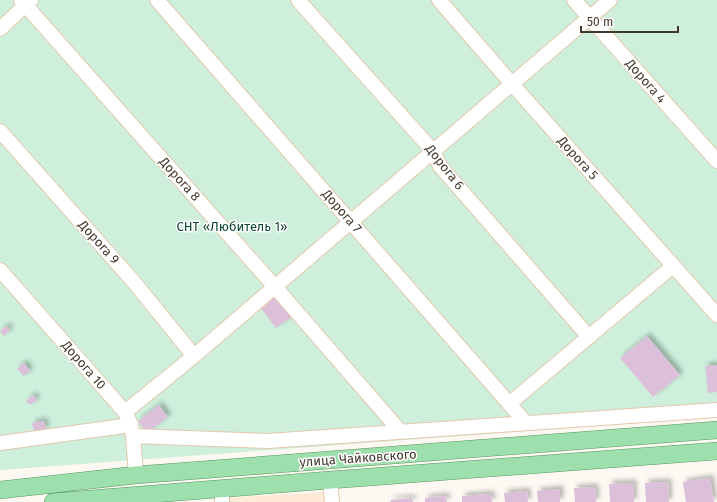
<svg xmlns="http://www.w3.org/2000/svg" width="717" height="502" viewBox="0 0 717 502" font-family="'Fira Sans',sans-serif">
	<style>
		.built { fill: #ffead7 }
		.green { fill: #cdefdc }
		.building { fill: #dcc0da; filter: url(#shadow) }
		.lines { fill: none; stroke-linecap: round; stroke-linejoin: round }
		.minor-casing { stroke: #e4c8ae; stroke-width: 16 }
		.major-casing { stroke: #55975e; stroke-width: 18 }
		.minor { stroke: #fff; stroke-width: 14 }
		.major { stroke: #9edfae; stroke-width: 17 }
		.labels { text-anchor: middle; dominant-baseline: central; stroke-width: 3; stroke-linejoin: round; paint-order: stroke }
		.street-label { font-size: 13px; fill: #45392f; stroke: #fff }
		.park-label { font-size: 13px; fill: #0c4830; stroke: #fff }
	</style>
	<defs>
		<filter id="shadow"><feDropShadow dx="3.5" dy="-3.5" stdDeviation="2" flood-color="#0004"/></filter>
	</defs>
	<rect width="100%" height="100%" fill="#fdf8f2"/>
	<path class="built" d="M323 492 324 502H225V498Z"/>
	<path class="green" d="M0 0H717V417L0 470Z"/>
	<path class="building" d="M276 292 293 316 276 328 258 304Z
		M7 326 10 330 4 336 0 331Z
		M647 336 680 375 653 397 620 358Z
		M24 363 30 371 24 376 17 369Z
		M717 365V392L708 393 705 366Z
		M33 395 37 400 30 405 26 401Z
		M159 405 168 417 147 433 138 421Z
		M44 421 46 429 34 432 32 423Z
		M710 478 714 502H686L683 482Z
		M668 482 669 502H646L645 483Z
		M633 483 634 502H610L609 484Z
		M595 487 596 502H575L574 488Z
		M560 489V502H538L537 491Z
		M527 491 528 502H505L504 493Z
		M491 494 492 502H462V496Z
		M446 496 447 502H425V498Z
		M412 498 413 502H391L390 500Z"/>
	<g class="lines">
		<defs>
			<path id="minor" d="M21 0 275 287 400 431
				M157 0 526 423
				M298 0 433 151 440 166 589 337
				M439 0 512 84 717 315
				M574 0 717 161
				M0 29 31 0
				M0 131 133 281 194 356
				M0 270 125 412 131 425 133 436 136 475
				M509 404 673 266
				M125 412 194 356 610 0
				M133 436 268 441 717 410
				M0 443 131 425
				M330 480 332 502
				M222 488V502"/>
			<path id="major" d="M0 490 136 475 717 430
				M53 502 330 480 717 451"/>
		</defs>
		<use href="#minor" class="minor-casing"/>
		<use href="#major" class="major-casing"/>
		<use href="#minor" class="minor"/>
		<use href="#major" class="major"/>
	</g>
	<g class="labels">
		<g class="street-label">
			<text transform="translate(646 81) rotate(49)">Дорога 4</text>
			<text transform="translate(578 158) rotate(48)">Дорога 5</text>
			<text transform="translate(445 167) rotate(52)">Дорога 6</text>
			<text transform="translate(180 179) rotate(48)">Дорога 8</text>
			<text transform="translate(342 211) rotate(49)">Дорога 7</text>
			<text transform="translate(99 242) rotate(48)">Дорога 9</text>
			<text transform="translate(84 365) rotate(49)">Дорога 10</text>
			<text transform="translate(358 458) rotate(-4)">улица Чайковского</text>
		</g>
		<g class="park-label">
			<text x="232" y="226">СНТ «Любитель 1»</text>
		</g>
	</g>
	<path d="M581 26v6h97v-6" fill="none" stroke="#45392f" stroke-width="2"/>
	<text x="587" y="26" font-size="12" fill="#45392f" stroke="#ffffff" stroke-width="3" paint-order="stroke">50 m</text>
</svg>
